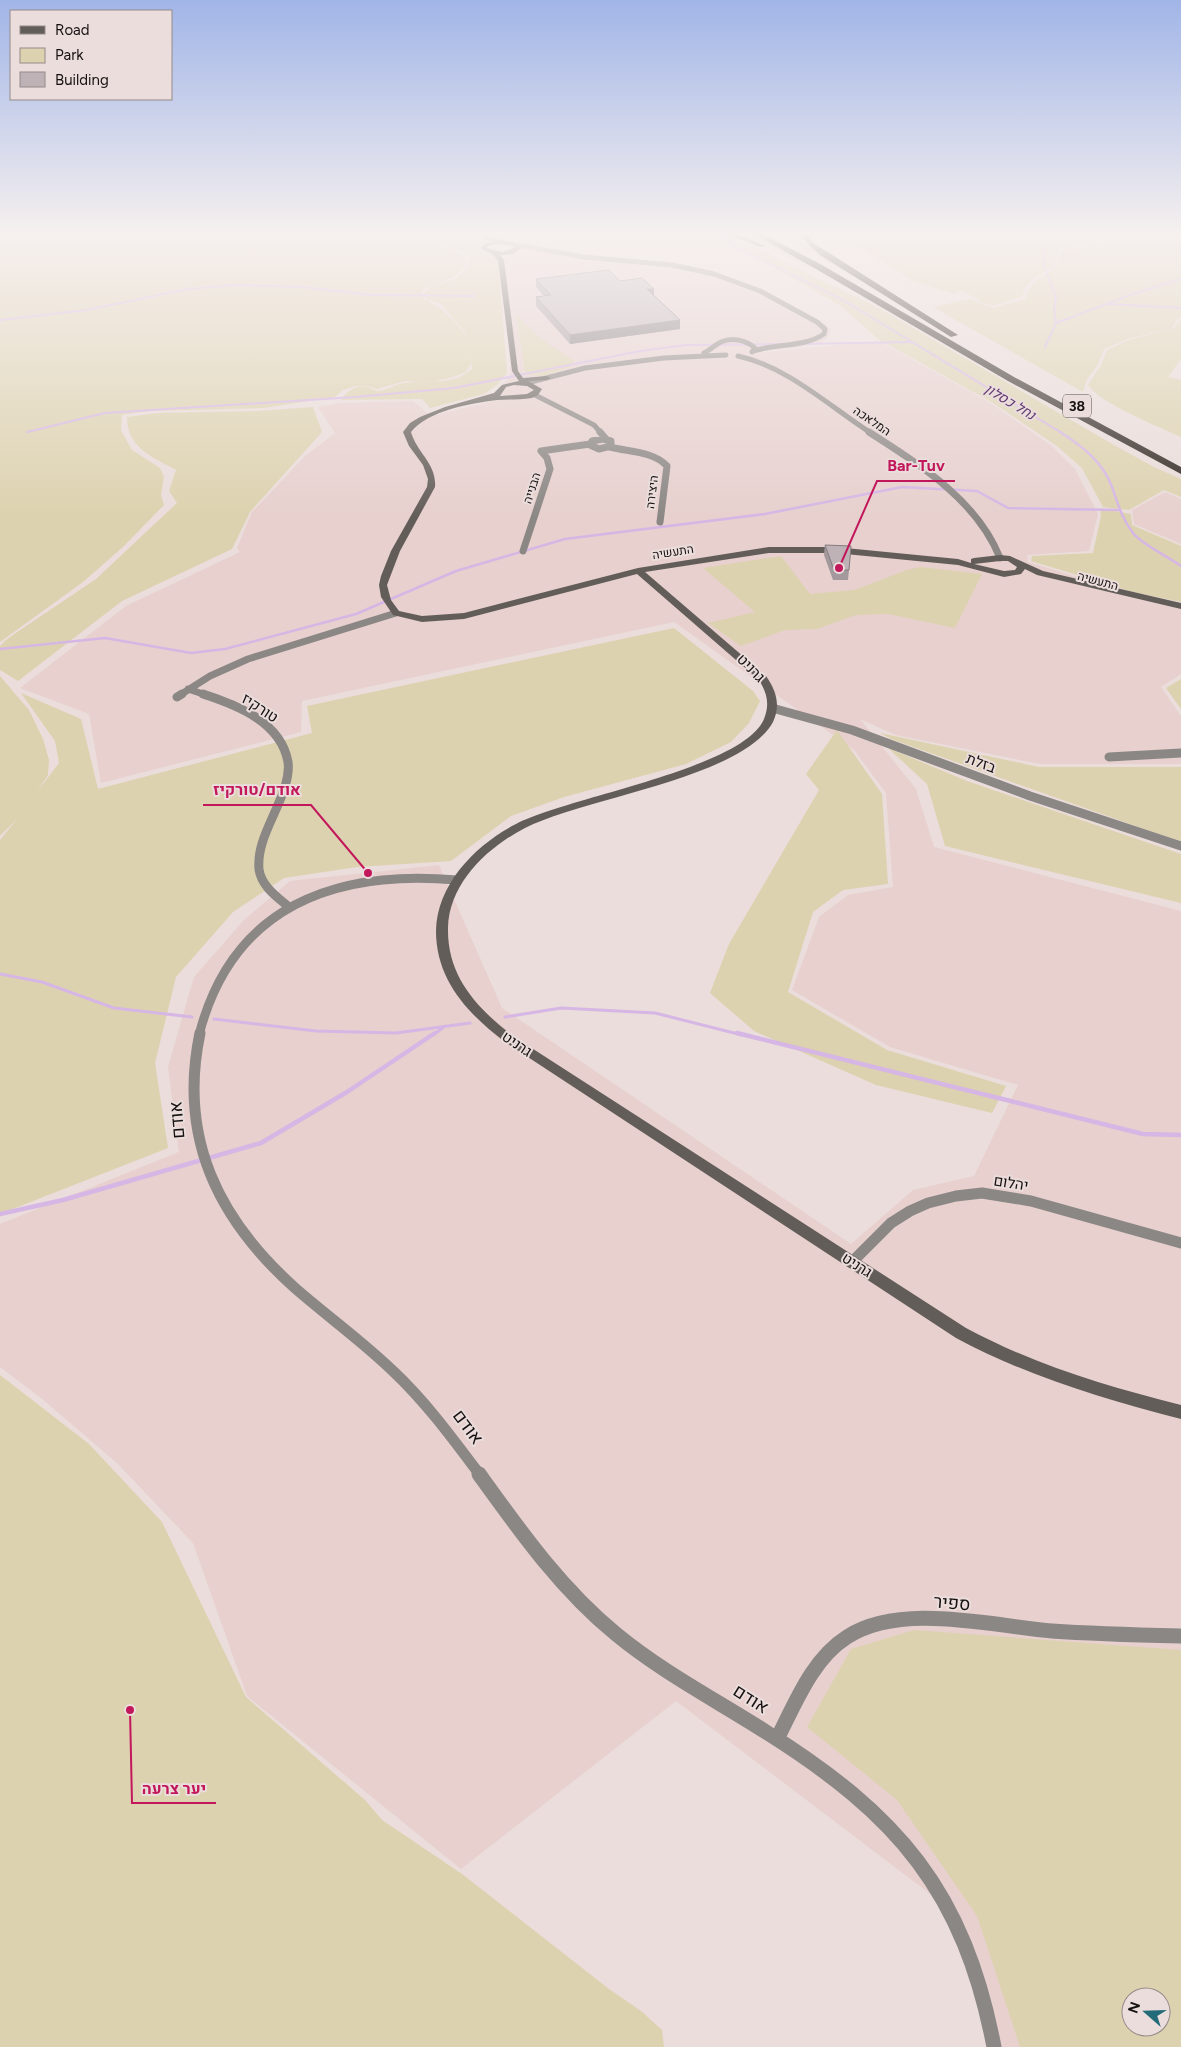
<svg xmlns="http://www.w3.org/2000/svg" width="1181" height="2047" viewBox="0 0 1181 2047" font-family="Figtree,Heebo,sans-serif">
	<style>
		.built { fill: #e7d0ce; fill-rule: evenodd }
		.green { fill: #ddd2af; fill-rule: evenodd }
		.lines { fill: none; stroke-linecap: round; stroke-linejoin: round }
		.stream-far3 { stroke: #d6b6e5; stroke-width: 2 }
		.stream-far2 { stroke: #d6b6e5; stroke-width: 2.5 }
		.stream-far1 { stroke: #d6b6e5; stroke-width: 3 }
		.stream { stroke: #d6b6e5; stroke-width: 4.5 }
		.street-far4 { stroke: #8b8784; stroke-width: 5 }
		.street-far3 { stroke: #8b8784; stroke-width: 7 }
		.street-far2 { stroke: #8b8784; stroke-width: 9 }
		.street-far1 { stroke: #8b8784; stroke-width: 11 }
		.street { stroke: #8b8784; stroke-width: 15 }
		.secondary { fill: #635d59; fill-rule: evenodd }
		.highway { fill: #2f2822; fill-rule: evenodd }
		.wall { fill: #a3999d }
		.shaded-wall { fill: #857d80 }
		.building { fill: #beb2b7; stroke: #857d80 }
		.labels { text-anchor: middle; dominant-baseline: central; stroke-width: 4; stroke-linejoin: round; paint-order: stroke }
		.far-street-label { font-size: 12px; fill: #161111; stroke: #eadddb }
		.far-water-label { font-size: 14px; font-style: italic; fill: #623a73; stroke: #eadddb }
		.shield { fill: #eadddb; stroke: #564e4e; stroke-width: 1 }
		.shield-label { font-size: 14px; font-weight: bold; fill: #161111 }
		.street-label { font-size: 15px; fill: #161111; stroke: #eadddb }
		.near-street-label { font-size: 18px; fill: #161111; stroke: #eadddb }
		.leader { fill: none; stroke: #c2185b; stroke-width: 2 }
		.callout-dot { fill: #c2185b; stroke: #eadddb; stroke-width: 2 }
		.callout-label { font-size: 16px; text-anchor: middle; font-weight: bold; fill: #c2185b; stroke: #eadddb; stroke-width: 4; stroke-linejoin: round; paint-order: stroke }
	</style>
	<rect width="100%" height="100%" fill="#eadddb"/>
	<path class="built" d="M522 249H540L716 273 763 289 817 319 831 329 826 340 815 345 758 352 741 357H743L758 353 879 341 989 402 1052 446 1075 469 1098 514 1089 551 1027 555 1028 562 1181 608V674L1161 687 1181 716V764H1040L896 735 860 719 916 789 934 847 1181 911V2047H995L950 1909 676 1701 461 1869 247 1696 193 1543 117 1463 41 1398 0 1367V1224L179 1152 168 1067 194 977 244 920 290 881 439 865 502 1008 851 1244 913 1190 974 1176 1018 1085 890 1047 792 990 819 917 848 895 893 887 886 793 854 750 674 622 302 701 301 732 101 783 89 714 20 688 126 606 240 552 237 548 252 512 306 455 335 433 318 407 340 403 413 401 431 416 510 397 502 395 499 388 506 381 511 372 498 260 508 252ZM1131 1997H1161V2027H1131Z
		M1165 492 1181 499V544L1134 524 1132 510Z"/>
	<path class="green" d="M0 231H392L457 251 465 257 466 264C454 283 438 280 422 291L423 299C441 306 455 320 466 336L465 332 441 304 426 299 424 292 429 290 430 286 454 280 469 266V257L462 251 397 231H465L482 243 480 246V250L498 258 507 373 497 385 484 394 430 408 422 399 341 400C347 391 356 385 367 387 371 388 375 391 378 391 385 391 396 384 404 383 428 379 452 387 472 369L470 349 471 364 466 372 453 377 432 382 405 381 377 389 367 386H356L343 390 335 397 264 408 149 411 122 415 121 430 132 450 160 468 164 477 161 495 164 505 123 547 83 582 0 642Z
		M729 231H746L845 284 762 244Z
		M772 231H798L816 250 877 290Z
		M832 231H1181V237L1145 238 1058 249C1062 270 1037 272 1027 285 1024 288 1024 292 1023 296L993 306 980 302 978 299 961 291 953 294 912 281 897 270Z
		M1181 238V317L1177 319 1172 328 1128 339 1104 349 1098 364 1086 381 1083 392 933 307 970 299 994 308C1004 304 1015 303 1025 299 1030 273 1059 279 1061 250L1148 240Z
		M738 239 877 307 1114 445 1154 467 1181 479V497L1164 490 1129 510 1103 507 1082 468 1057 446 993 403 878 339 841 306 743 250Z
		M516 313C531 334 551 346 573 360V366L543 376 525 374Z
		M1181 319V359L1168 377 1181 380V437C1160 427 1099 403 1088 385L1101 365 1107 350 1129 340 1174 328Z
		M313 407 322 432 250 512 232 549 122 601 18 681 0 670V646L7 639 96 579 177 503 169 491 176 470C153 457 127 448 127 417L157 413 258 411Z
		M1100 508 1131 514 1132 525 1181 546V602L1133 592 1031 561 1032 556 1093 553 1101 516Z
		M781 556 810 594 854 590 907 570 920 567 982 574 955 628 888 614 856 615 817 629 785 630 741 646 708 623 755 612 703 568Z
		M674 628 753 691 760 701 749 723 731 742 686 764 564 797 511 816 451 861 357 867 284 878 233 912 176 977 155 1063 168 1148 0 1214V840L17 819 0 836V676L29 710 43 739 49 760 48 775 37 792 59 763 55 741 21 693 81 719 98 789 312 733 307 706Z
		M1181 679V709L1166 688Z
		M837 730 882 794 888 884 843 890 813 912 788 992 887 1050 1006 1086 992 1113 876 1085 754 1031 710 993 729 944 819 790 806 774Z
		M880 733 1039 767H1181V841L1147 830 891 739Z
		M888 748 967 781 1181 854V903L945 846 927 784Z
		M0 1375 89 1444 162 1522 246 1697 365 1800 382 1820 462 1874 609 1989 641 2011 662 2030 664 2047H0Z
		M914 1630 1181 1650V2047H1020L977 1916 897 1800 807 1727 851 1649ZM1131 1997H1161V2027H1131Z"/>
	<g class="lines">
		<path class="stream-far3" d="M1037 231 1043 245 1044 266 1056 296 1054 310 1056 323 1045 347
			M723 233 724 238 736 247 843 300 1062 433
			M1108 304 1181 308
			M0 320 87 310 188 289 235 285 302 287 370 295 474 296
			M1056 323 1133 294 1181 279
			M804 344 913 342
			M27 432 105 413 355 397 454 388 640 351 686 345 779 344"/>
		<path class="stream-far2" d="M1060 432C1082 446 1103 462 1112 487 1118 504 1122 519 1133 533 1140 543 1170 558 1181 566
			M0 649 105 638 191 653 225 649 356 614 456 571 565 539 765 514 902 487 977 491 1008 508 1119 510"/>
		<path class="stream-far1" d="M0 974 42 982 114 1008 192 1017
			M505 1017 561 1008 655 1013 742 1035
			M214 1019 316 1031 396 1033 470 1023
			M433 1035 444 1027"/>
		<path class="stream" d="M737 1033 1143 1134 1181 1135
			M0 1214 63 1200 261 1143 347 1092 435 1033"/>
		<path class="street-far4" d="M517 245 584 257 672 265 714 274 760 291 817 322 825 329 824 334C803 348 777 343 754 351
			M704 353C710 350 715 345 721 342 732 337 746 340 755 348L752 352
			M738 356C788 367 829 406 871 433
			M527 383 585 368 664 358 726 355
			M533 394 594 425 601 433"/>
		<path class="street-far3" d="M600 432 607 440
			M869 432C920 465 977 500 1000 558
			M603 439 611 441V446L599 449 590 445 592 441Z
			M610 447C629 452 653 451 667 466L660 522
			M523 551 550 469 547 458 541 451 590 444
			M188 689 206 695
			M180 695 210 676 248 659 396 613"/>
		<path class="street-far2" d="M203 694C237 705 281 722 288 762 290 776 283 794 277 807 269 826 257 847 259 869 261 886 277 897 289 907
			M177 697 182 694
			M772 708 852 730 1030 796 1181 846
			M1109 757 1181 753
			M199 1035C232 906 335 869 457 880"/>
		<path class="street-far1" d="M200 1033C178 1138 218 1219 295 1288 327 1316 362 1341 393 1371 426 1402 453 1439 480 1475
			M852 1262 891 1223 910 1211 928 1203 956 1196 982 1193 1031 1201 1181 1243"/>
		<path class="street" d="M479 1474C520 1531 561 1589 616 1634 662 1672 716 1700 766 1732 898 1815 964 1891 994 2047
			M777 1739C795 1704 812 1659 847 1637 901 1602 992 1626 1052 1631 1095 1634 1138 1635 1181 1636"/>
		<path class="secondary" d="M473 231H480L500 240 514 242 521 248 513 254 500 255 504 260 518 371 523 378 547 376 551 378 547 380 528 381 542 389 538 395 532 398C520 400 508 399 497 400 469 404 429 410 411 432 417 453 437 464 435 487L400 551 387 585 391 600 399 611 422 616 464 613 638 568 769 547H835L958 559 971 563V559L974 558 1000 555 1010 556 1043 571 1181 603V609L1037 575 1025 569 1021 574 1004 577 958 565 835 553H769L645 572 766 676C776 690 781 705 773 722 742 778 584 798 525 828 488 847 449 883 448 928 447 977 477 1008 513 1036L966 1328C1035 1365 1106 1386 1181 1405V1419C1103 1399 1027 1376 956 1338L505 1042C468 1014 436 980 436 931 437 883 477 844 516 824 567 797 743 769 764 719 770 704 767 693 759 680L637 574 464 619 422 622 393 615 381 597 379 585 381 576 391 551 427 487 428 479 423 465 409 446 403 432 410 423 420 417 445 407 494 393 502 385 519 381 512 371 498 260 492 254 481 249 484 244 492 242ZM497 244 510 245 514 248 502 252 487 248 488 246ZM514 385 527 386 534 390 527 394 500 396 506 387ZM1000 561H1008L1017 567 1015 570 1004 571 974 564Z"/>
		<path class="highway" d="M720 231H730L766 246 760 247Z
			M748 231H757L822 265 1014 377 1181 467V474L1008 381 816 269Z
			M798 231H805L813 243 826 251 958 335 951 337 820 255 809 245Z"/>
	</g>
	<path class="wall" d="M536 279 620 281 654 289V295L680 320V329L570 344 536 306V297L544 296 536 287Z
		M825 545 849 570 848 580H833L824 555Z"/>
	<path class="shaded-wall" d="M647 289H654V297Z
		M680 320V329L570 344V335Z"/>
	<path class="building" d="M609 270 620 281 642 278 654 289H647L680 320 570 335 536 297 551 295 536 279Z
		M825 545 851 546 849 570H834Z"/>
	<linearGradient id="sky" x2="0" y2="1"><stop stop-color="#a1b5e7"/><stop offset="0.45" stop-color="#f6f0ef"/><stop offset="1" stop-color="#f6f0ef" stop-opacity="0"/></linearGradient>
	<rect width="1181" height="518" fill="url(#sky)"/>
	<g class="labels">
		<g class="far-street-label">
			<text transform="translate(872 421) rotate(34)">המלאכה</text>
			<text transform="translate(532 488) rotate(-72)">הבנייה</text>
			<text transform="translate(652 492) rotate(-83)">היצירה</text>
			<text transform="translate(673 552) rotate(-9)">התעשיה</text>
			<text transform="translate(1098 581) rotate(15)">התעשיה</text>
		</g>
		<g class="far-water-label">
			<text transform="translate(1010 402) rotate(31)">נחל כסלון</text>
		</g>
		<rect class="shield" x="1063" y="394.5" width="28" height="23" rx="4"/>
		<g class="shield-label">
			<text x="1077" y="406">38</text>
		</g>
		<g class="street-label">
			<text transform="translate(751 668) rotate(45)">גרניט</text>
			<text transform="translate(260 708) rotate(33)">טורקיז</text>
			<text transform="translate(981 763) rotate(21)">בזלת</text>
			<text transform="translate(517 1044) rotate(34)">גרניט</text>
			<text transform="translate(1011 1183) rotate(9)">יהלום</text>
			<text transform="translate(857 1265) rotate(33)">גרניט</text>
		</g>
		<g class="near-street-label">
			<text transform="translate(177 1120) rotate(-95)">אודם</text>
			<text transform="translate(468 1427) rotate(53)">אודם</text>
			<text transform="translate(952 1603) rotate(5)">ספיר</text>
			<text transform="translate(751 1699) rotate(32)">אודם</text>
		</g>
	</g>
	<path class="leader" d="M839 568L877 481H955M368 873L311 805H203M130 1710L132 1803H216"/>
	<g class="callout-dot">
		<circle cx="839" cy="568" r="5"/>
		<circle cx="368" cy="873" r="5"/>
		<circle cx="130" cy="1710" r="5"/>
	</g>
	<g class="callout-label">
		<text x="916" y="471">Bar-Tuv</text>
		<text x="257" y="795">אודם/טורקיז</text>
		<text x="174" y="1794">יער צרעה</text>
	</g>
	<rect x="10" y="10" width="162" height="90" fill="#eadddb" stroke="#958b8a"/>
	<rect x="20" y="26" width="25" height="8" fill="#635d59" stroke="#958b8a"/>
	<text x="55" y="35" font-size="15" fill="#161111">Road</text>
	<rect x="20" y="48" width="25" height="15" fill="#ddd2af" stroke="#958b8a"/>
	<text x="55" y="60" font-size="15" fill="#161111">Park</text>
	<rect x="20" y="72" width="25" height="15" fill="#beb2b7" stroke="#958b8a"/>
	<text x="55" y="85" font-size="15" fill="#161111">Building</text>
	<g transform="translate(1146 2012) rotate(290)"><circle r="24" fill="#eadddb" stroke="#958b8a"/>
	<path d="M0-4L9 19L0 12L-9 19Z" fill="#236b78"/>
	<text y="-8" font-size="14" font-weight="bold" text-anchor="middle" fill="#161111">N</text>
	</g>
</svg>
